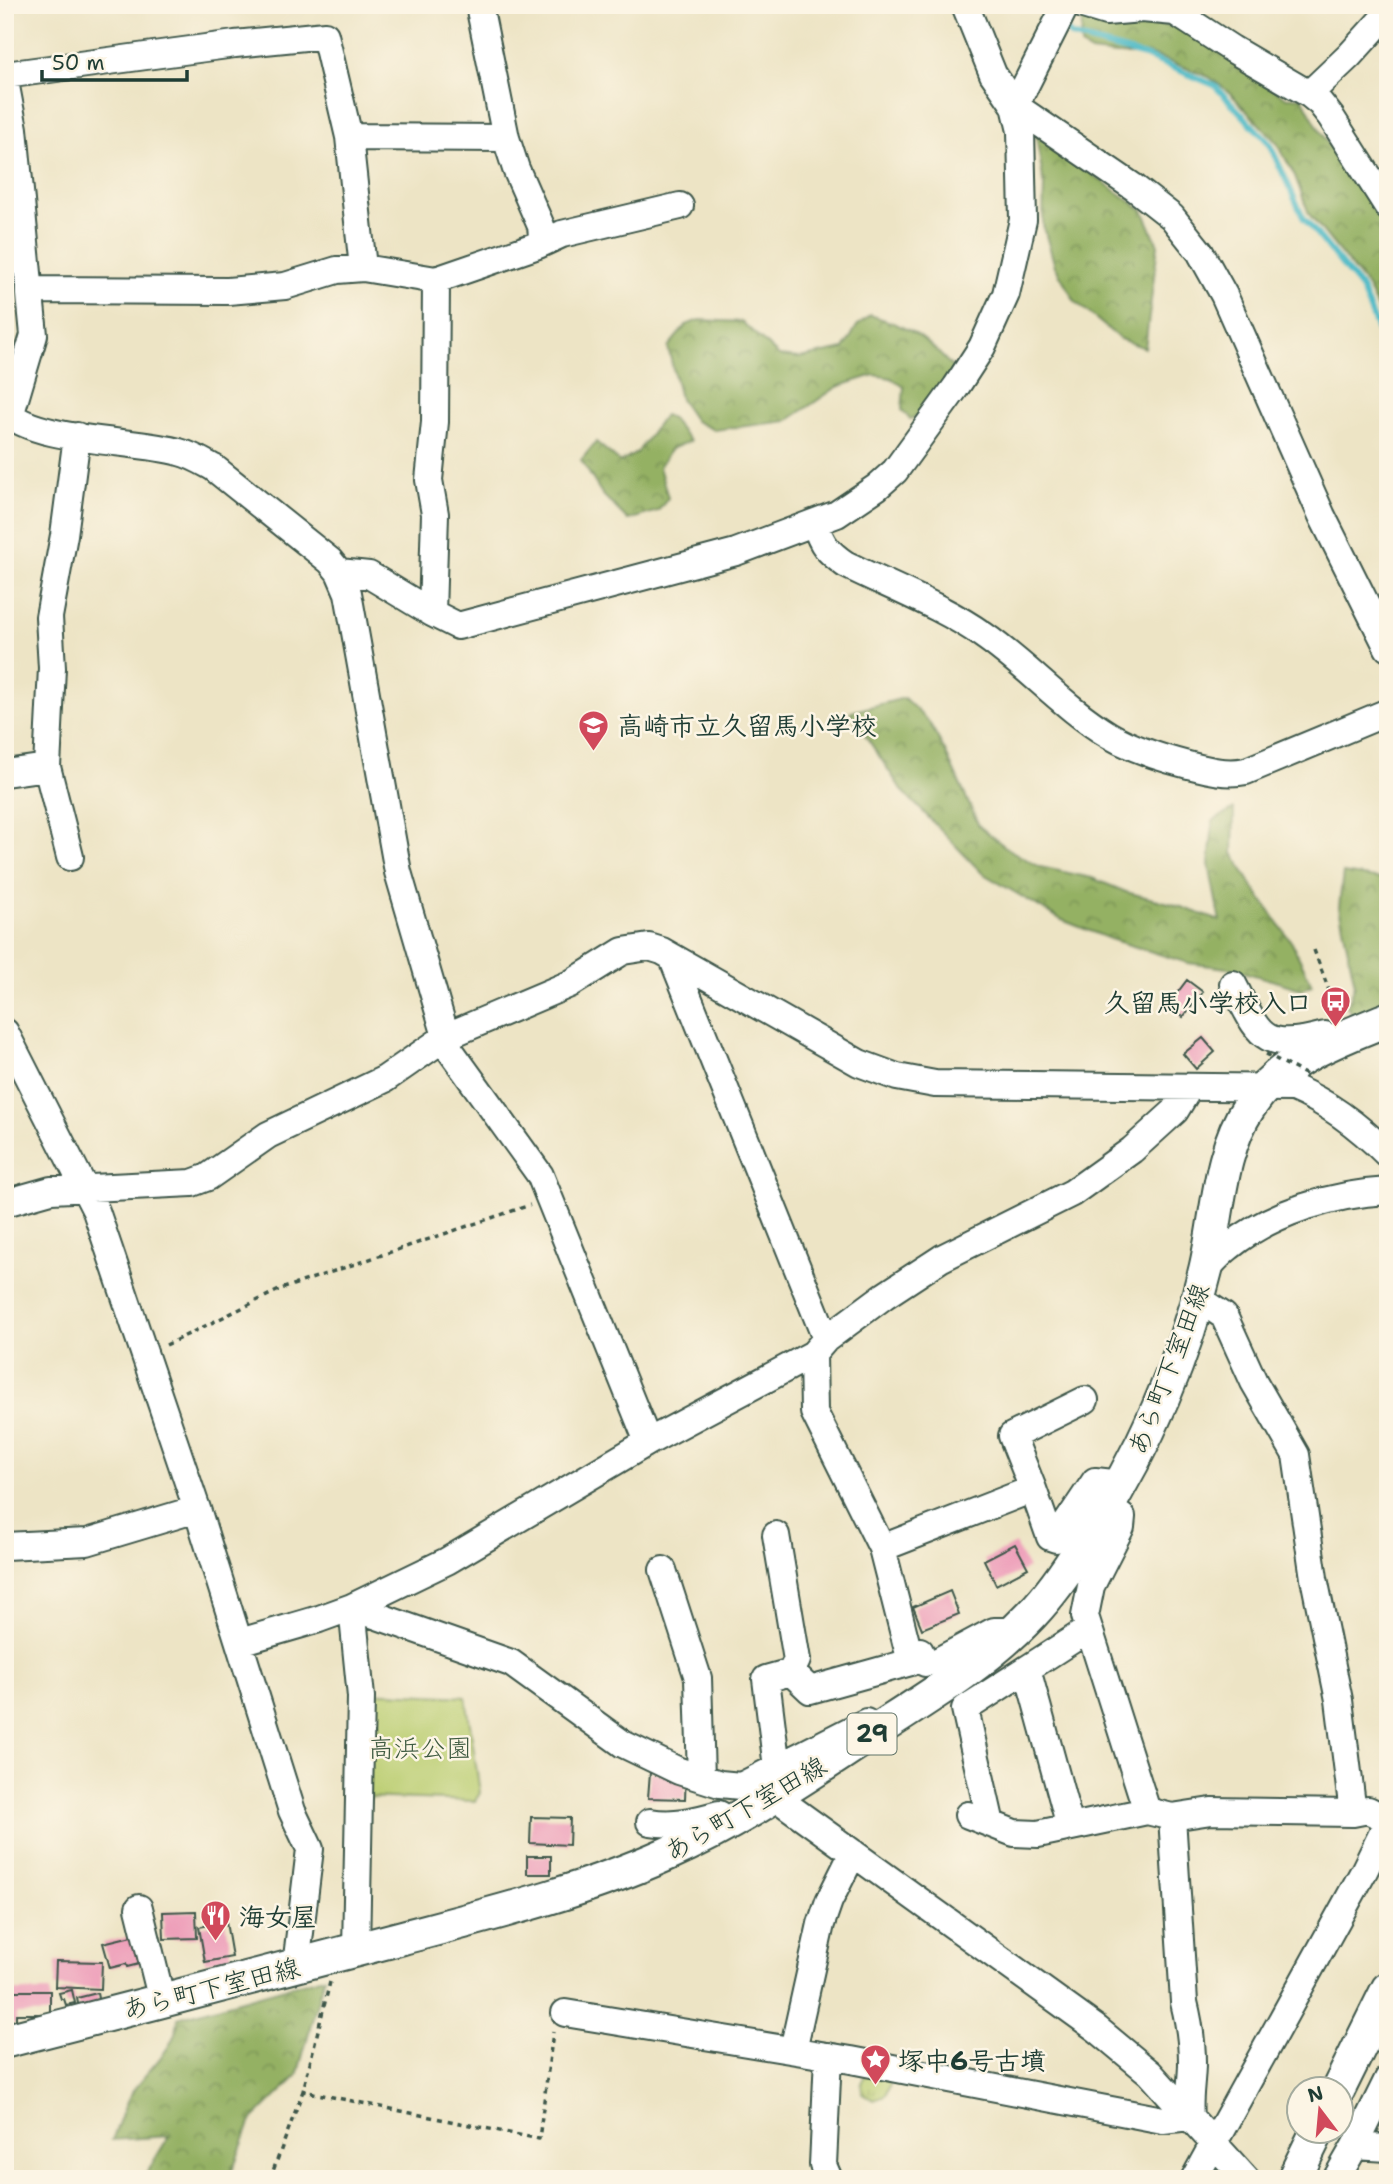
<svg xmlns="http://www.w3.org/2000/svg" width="1393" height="2184" viewBox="0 0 1393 2184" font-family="'Shantell Sans','Klee One',sans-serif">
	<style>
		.grass { fill: url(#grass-tufts); stroke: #6d8653; stroke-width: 2 }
		.forest { fill: url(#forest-crowns); stroke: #5a774c; stroke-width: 2 }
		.park { fill: #bbce72; stroke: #6d8653; stroke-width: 2 }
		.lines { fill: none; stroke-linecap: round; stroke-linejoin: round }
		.stream { stroke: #4cb9c6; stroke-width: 6 }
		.building { fill: #ed9bb8 }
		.minor-casing { stroke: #3e564a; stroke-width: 30 }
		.major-casing { stroke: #3e564a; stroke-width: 37 }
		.path { stroke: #3e564a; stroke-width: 3.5; stroke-dasharray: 5 5; stroke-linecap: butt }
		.minor { stroke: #fff; stroke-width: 26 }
		.major { stroke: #fff; stroke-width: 33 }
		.path-bridge { stroke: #3e564a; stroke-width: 3.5; stroke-dasharray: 5 5; stroke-linecap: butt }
		.labels { text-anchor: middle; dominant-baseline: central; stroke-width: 5; stroke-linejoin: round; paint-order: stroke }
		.shield { fill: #fcf5e5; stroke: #617469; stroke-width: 2 }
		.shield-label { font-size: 24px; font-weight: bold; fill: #1f3d34 }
		.poi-label { font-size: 26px; font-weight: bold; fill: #1f3d34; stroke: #fcf5e5; text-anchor: start }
		.street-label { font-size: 26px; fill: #1f3d34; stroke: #fcf5e5 }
		.park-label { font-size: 26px; fill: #3e5a40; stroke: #fcf5e5 }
	</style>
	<defs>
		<pattern id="grass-tufts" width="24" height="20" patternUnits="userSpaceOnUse" patternTransform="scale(1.75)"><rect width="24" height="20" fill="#bbce72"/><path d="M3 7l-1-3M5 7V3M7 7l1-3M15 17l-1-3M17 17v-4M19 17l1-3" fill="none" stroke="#97a85e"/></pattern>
		<pattern id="forest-crowns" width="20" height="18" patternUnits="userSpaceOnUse" patternTransform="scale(1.75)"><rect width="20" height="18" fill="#94b164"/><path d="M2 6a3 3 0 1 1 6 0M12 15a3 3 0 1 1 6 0" fill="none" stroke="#789153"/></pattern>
	</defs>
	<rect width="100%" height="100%" fill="#fcf5e5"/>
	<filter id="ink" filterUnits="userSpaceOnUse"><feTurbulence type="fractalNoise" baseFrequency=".0143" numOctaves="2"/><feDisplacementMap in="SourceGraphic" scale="14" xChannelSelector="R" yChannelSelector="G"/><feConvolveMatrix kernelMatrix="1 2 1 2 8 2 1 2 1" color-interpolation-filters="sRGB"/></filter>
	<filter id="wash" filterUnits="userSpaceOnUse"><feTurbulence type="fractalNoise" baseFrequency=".00686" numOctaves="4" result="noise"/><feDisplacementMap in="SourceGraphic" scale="28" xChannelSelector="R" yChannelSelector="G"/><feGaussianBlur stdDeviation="1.57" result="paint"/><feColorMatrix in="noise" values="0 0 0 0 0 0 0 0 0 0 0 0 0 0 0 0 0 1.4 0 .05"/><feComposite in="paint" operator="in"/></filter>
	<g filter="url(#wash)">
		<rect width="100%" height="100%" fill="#ede4c5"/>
		<path class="grass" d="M866 2074 888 2079 890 2085 885 2096 874 2100 863 2094 861 2083Z"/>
		<path class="forest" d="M1082 20H1115L1205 30 1253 74 1287 98 1302 97C1325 144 1353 184 1388 223V330L1366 285 1309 214 1295 176 1277 143 1230 93 1209 77 1153 55H1116L1091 52 1081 46Z
			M1036 135 1143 210 1158 245 1145 348 1120 339 1075 301 1055 266 1043 225 1044 185Z
			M870 315C912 328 925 337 954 369L924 414 910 419 902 410 904 387 891 378 874 375 837 387 787 421 714 430 695 421 680 399 668 347 686 325 699 320 742 322 779 356 799 358 844 349 857 326Z
			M664 415 671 418 690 441 671 449 659 467 668 498 658 511 628 520 602 494 581 460 596 442 620 462 637 453Z
			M904 698 929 722 945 751 979 826 1008 849 1040 867 1092 878 1126 892 1173 904 1220 921 1209 865 1213 821 1234 809 1233 853 1251 884 1292 943 1312 985 1301 989 1234 969 1188 963 1110 939 1062 920 982 873 901 789 850 712Z
			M1343 873 1388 880V1007L1356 1021 1347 1006 1355 985 1339 907Z
			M324 1977 297 2076 251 2121 229 2179H143L169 2136 112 2140C119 2124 124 2103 135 2088 151 2066 177 2047 178 2018Z"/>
		<path class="park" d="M365 1692 466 1697 480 1793 475 1801 362 1797Z"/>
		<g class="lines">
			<path class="stream" d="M1063 26 1071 36 1145 56 1214 85 1269 143 1303 217 1361 288 1388 355"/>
		</g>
		<g id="blocks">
			<path class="building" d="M1187 980 1203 992 1183 1017 1168 1005Z
				M1203 1038 1215 1052 1196 1069 1183 1054Z
				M1015 1544 1028 1568 996 1585 984 1560Z
				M950 1591 959 1614 922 1629 913 1607Z
				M650 1772 686 1774 685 1799 648 1798Z
				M531 1817 570 1818 569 1845 530 1843Z
				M527 1856H551V1874H527Z
				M196 1911 197 1938 164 1939 163 1912Z
				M226 1922 232 1957 205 1962 199 1927Z
				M140 1934 147 1962 127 1967 126 1964 110 1968 103 1943Z
				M56 1961 102 1962 101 1989 55 1987Z
				M72 1990 75 2003 66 2005 64 1999H61L59 1993Z
				M8 1991H50V2014H16V2024H8Z
				M97 1993 99 2004 79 2009 77 1998Z"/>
		</g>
	</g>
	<g filter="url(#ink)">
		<use href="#blocks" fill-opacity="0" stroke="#3e564a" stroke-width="2"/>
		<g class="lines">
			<defs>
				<path id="minor" d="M965 5 993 74 1015 106 1135 188 1172 217 1200 252 1224 295 1322 516 1388 648
					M1083 5 1106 12 1142 9 1175 12 1232 49 1309 94 1320 103 1331 117 1388 207
					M5 75 235 44 325 35 349 137 363 268
					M5 81 14 129 34 335 10 416 5 417
					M1309 94 1349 56 1388 13
					M349 137 506 138
					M538 245 562 234 680 206
					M31 290 228 291 285 286 337 270 363 268 436 280 538 245 542 236 541 226 516 169 506 138 479 5
					M5 410C32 442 137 440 179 452 192 455 203 462 214 468L330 561 339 572 348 593 398 872 450 1050 540 1175 648 1442
					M815 524C822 545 827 551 845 564 889 586 944 607 983 635 1027 665 1063 707 1109 735 1133 749 1161 758 1188 765 1208 770 1226 775 1246 771L1388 712
					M339 572 369 575 432 613 458 626 736 552 837 514 877 487 895 471 956 387 982 347 1006 294 1023 220 1021 131 1015 106 1066 5
					M432 613 435 514 429 480 435 422 436 280
					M5 773 47 767
					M70 857 47 767 52 668 49 617 64 535 77 436
					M672 957 826 1339
					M1233 984C1260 1036 1261 1052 1325 1035L1332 1041
					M5 1032 96 1211 197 1509 292 1811 310 1849 296 1966
					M5 1203 51 1190 192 1183 208 1177 268 1135 385 1079 447 1036 570 984 623 951 649 947 662 951 859 1063 897 1077 935 1084 1293 1088C1329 1103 1360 1127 1388 1155
					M1205 1270C1213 1262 1220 1254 1229 1247 1272 1212 1333 1194 1388 1191
					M1197 1298 1224 1316 1254 1382 1296 1455 1314 1578 1339 1700 1353 1813
					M1033 1489 1012 1436 1085 1400
					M1107 1507 1122 1517 1121 1527 1091 1586 1085 1616 1147 1811 1172 1817 1211 1811 1353 1813 1368 1810 1388 1820
					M776 1535 797 1660 791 1672
					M5 1546 87 1542 197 1509
					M882 1548 1033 1489 1050 1537 1056 1539 1095 1481 1122 1484
					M663 1570 698 1678 701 1778
					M240 1642 319 1619 352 1607 447 1561 648 1442 813 1354 826 1339 884 1296 942 1258 1072 1193 1132 1150 1175 1111 1189 1088
					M920 1651 925 1663 938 1661 994 1631H1013
					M1027 1669 1070 1826
					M777 1768 766 1679 791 1672 810 1690 911 1662 882 1548 814 1412 813 1354
					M774 1796 1097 2029 1150 2073 1246 2179
					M968 1815 1014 1833 1038 1834 1147 1811
					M650 1822C674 1826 695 1821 719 1814L730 1822
					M991 1824 965 1709 1089 1629
					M139 1908 162 2001
					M356 1950 361 1697 352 1607 511 1663 623 1744 679 1771 720 1784 741 1786 866 1722
					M565 2013 851 2060 1163 2120 1190 2117C1188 2098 1192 2081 1192 2062 1192 2041 1189 2022 1184 2002L1172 1817
					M793 2050 821 1924 829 1901 853 1853
					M828 2056 823 2165 829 2179
					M1388 2079 1355 2146 1388 2148
					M1194 2179 1364 1871 1388 1822
					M1336 2179 1355 2146"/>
				<path id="major" d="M5 2041C137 2007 270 1973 401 1938 492 1914 582 1892 667 1854 738 1823 803 1778 868 1736 924 1700 986 1663 1032 1614 1051 1594 1067 1571 1082 1547 1138 1463 1182 1367 1206 1268 1218 1217 1219 1151 1249 1107 1280 1059 1337 1040 1388 1019
					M1338 2090 1388 1989
					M1294 2179 1317 2132"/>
			</defs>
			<use href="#minor" class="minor-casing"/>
			<use href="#major" class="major-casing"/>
			<path class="path" d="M1314 950 1337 1012
				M166 1345 281 1289 530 1205
				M330 1982 303 2091 539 2139 553 2032
				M270 2179 303 2091"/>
			<use href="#minor" class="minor"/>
			<use href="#major" class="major"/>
			<path class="path-bridge" d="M1266 1054 1307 1075"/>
		</g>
	</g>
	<defs>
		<symbol id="school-pin" viewBox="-11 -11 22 30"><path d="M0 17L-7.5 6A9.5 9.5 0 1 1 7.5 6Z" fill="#d1495b" stroke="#fcf5e5"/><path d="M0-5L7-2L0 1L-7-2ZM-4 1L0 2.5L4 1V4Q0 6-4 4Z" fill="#fff"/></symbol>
		<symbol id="bus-pin" viewBox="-11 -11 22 30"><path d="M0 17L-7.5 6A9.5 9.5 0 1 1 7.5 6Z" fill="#d1495b" stroke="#fcf5e5"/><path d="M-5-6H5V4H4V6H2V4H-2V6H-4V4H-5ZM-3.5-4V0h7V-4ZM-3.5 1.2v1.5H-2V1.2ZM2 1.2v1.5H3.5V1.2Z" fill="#fff"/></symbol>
		<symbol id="restaurant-pin" viewBox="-11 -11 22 30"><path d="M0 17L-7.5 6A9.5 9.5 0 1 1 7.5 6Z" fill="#d1495b" stroke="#fcf5e5"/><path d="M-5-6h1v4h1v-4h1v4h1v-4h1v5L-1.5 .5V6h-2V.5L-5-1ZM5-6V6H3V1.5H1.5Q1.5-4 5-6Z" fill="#fff"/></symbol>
		<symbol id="sight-pin" viewBox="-11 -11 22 30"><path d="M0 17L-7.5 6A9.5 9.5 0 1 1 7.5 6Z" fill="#d1495b" stroke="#fcf5e5"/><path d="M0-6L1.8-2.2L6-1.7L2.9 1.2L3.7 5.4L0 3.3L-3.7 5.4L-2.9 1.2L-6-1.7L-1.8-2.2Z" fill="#fff"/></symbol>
	</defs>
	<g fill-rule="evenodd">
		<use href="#school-pin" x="576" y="708" width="35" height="47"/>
		<use href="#bus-pin" x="1318" y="984" width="35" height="47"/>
		<use href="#restaurant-pin" x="198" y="1898" width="35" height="47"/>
		<use href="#sight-pin" x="858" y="2042" width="35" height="47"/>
	</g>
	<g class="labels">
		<rect class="shield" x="847.5" y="1713.5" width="49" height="41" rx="5"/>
		<g class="shield-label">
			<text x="872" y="1734">29</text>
		</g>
		<g class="poi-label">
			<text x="617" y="725">高崎市立久留馬小学校</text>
			<text x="1312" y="1002" text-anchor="end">久留馬小学校入口</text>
			<text x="239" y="1916">海女屋</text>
			<text x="898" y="2060">塚中6号古墳</text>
		</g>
		<g class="street-label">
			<text transform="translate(1168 1369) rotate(-69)">あら町下室田線</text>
			<text transform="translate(745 1808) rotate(-30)">あら町下室田線</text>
			<text transform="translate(211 1988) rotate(-14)">あら町下室田線</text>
		</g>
		<g class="park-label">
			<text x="420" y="1747">高浜公園</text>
		</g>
	</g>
	<rect width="1393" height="2184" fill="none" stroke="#fcf5e5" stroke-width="28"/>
	<g transform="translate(1320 2110) rotate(344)"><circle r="33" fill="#fcf5e5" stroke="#a4ab9e" stroke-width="2"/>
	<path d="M0-5L12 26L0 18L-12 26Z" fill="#d1495b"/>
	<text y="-10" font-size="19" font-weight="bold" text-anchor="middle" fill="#1f3d34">N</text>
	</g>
	<path d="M42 70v10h145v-10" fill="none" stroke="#1f3d34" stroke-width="3.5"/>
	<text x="52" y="70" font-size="21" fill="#1f3d34" stroke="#fcf5e5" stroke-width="5" paint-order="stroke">50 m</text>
</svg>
